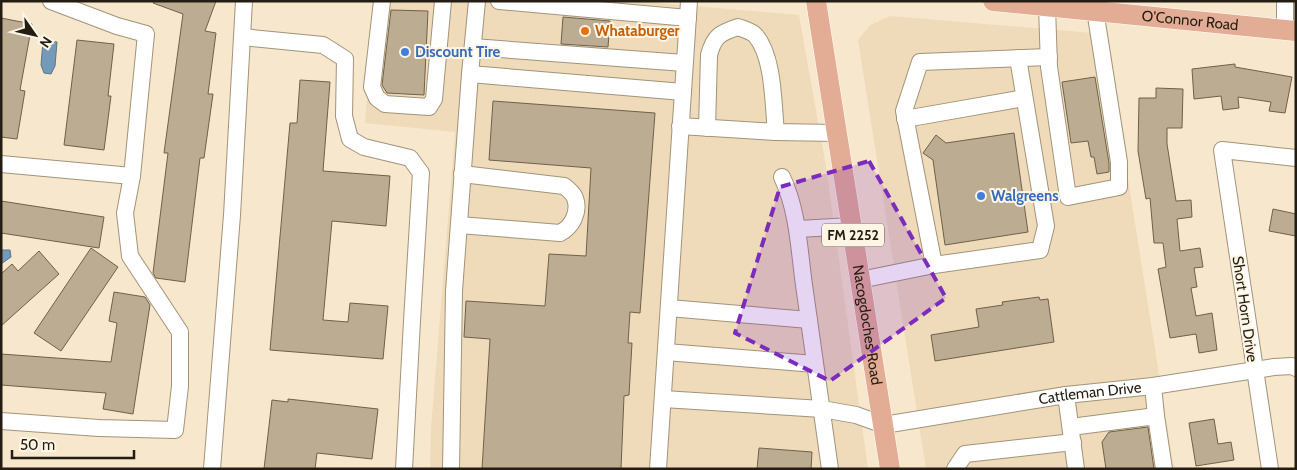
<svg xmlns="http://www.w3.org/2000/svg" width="1297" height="470" viewBox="0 0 1297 470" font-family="Cabin,sans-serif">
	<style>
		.built { fill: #efdbb9 }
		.water { fill: #749ab9; stroke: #5c7487 }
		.building { fill: #bbac92; stroke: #6f6149 }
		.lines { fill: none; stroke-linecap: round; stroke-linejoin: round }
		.minor-casing { stroke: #a2937a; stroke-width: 18 }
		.major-casing { stroke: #fff; stroke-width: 21 }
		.minor { stroke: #fff; stroke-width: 16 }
		.major { stroke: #e3ac94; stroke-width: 20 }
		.marked { fill: #7b2cbf; fill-opacity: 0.2; stroke: #7b2cbf; stroke-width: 4; stroke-dasharray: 10 6; stroke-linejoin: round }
		.food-dot { fill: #e8710a; stroke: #fff5e5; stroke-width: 2 }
		.shop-dot { fill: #3f7fe0; stroke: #fff5e5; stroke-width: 2 }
		.labels { text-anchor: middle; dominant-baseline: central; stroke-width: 4; stroke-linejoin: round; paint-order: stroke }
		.shield { fill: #fff5e5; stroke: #655e52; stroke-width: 1 }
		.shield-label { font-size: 14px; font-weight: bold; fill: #231d13 }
		.street-label { font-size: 15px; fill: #231d13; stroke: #fff5e5 }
		.food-label { font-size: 15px; font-weight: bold; fill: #c56008; stroke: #fff5e5; text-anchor: start }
		.shop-label { font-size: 15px; font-weight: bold; fill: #366cbe; stroke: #fff5e5; text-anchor: start }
	</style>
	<rect width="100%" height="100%" fill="#f7e7cc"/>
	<path class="built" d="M375 1H635L799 15 826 167 868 469H430L431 428 455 132 365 123Z
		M890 16 1105 34 1174 469H926L858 40 870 25Z"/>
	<path class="water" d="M43 41 57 42 55 66 51 74 44 73 41 65Z
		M1 250H10L11 257 1 264Z"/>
	<path class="building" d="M154 1H216L205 31 216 33 208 94H213L204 158H200L185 282 156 278 153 273 168 153H164L183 14 153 3Z
		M391 10 428 11 424 95 387 93 382 85Z
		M563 17 610 21 608 47 561 44Z
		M1 18 32 24 20 90 25 91 17 139 1 137Z
		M77 40 114 44 108 96H111L104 150 64 145Z
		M1235 64V67L1292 77 1285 113 1269 111 1271 102 1238 97 1239 108 1223 110 1221 96 1194 99 1192 69Z
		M1095 77 1109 163V172L1097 174 1094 157H1091L1088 141 1071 143 1062 82Z
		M300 80 330 82 323 171 390 176 386 226 332 221 323 320 348 322 350 303 388 306 383 359 270 350 290 123H297Z
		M1156 88 1183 89 1182 128H1167V144L1176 201 1191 200 1192 217 1177 219 1180 251 1200 248 1203 267 1194 268 1197 287 1191 288 1196 316 1212 313 1217 350 1199 353 1196 334 1170 338 1158 269 1166 267 1163 243H1154L1150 198 1146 199 1138 151 1139 98H1156Z
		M493 101 655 113 640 313 630 312 628 343H632L629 395 624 396 621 469H482L490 339 464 337 466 301 545 306 549 254 586 256 591 168 489 160Z
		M1014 133 1028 232 945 245 933 160 923 153 936 135 946 143Z
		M1 201 104 217 99 248 1 233Z
		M1273 209 1296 214V236L1269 231Z
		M91 248 118 267 61 351 34 333Z
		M39 251 59 274 1 326V274L12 264 18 271Z
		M114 292 145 297 150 305 133 414 103 409 106 393 1 385V354L111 362 117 323 109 321Z
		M1039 297 1040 300 1048 299 1054 342 935 361 931 335 979 327 976 309 1003 305 1002 302Z
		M288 399 378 409 372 459 317 453 315 469H264L272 400 288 402Z
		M1214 419 1218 444 1231 442 1234 460 1196 466 1189 423Z
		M1148 427 1154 469H1106L1102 442 1109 432Z
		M759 448 812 452 811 469H757Z"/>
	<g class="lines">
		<defs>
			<g id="minor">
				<path d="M382 1 372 87 377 98 385 104 429 107 434 99 443 1"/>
				<path d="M499 1 688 18"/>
				<path d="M1047 6 1049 67 1068 197 1119 187V162L1095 10V1"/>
				<path d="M1285 30V1"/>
				<path d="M242 37 323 45 345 59 344 116 350 139 364 147 410 158 421 173 412 321 404 469"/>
				<path d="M473 47 684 63"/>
				<path d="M470 74 683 92"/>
				<path d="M905 119 1024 98"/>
				<path d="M680 126 776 132 836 133"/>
				<path d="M707 128 709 55C714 36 720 33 738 27 743 29 752 31 756 36 774 58 773 104 776 132"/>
				<path d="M1 164 132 176"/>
				<path d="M782 177C799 213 799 253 805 292 813 351 822 410 830 469"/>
				<path d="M459 225 560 233C572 227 580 212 575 198 573 193 568 189 564 186L462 174"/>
				<path d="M798 229 852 226"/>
				<path d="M934 265 904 111 920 62 1049 57"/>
				<path d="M860 280 934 265 1040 250 1046 226 1018 58"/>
				<path d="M669 308 809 320"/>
				<path d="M666 352 815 364"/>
				<path d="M1153 386 1156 416"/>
				<path d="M1066 395 1076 469"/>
				<path id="s1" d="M663 399 822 409 856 415 884 425 1066 395 1153 386 1274 367 1292 366 1296 368"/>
				<path d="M1 421 99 428 175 430 180 386V332L130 256 125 213 132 176 146 34 117 26 51 1"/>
				<path d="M1071 427 1156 416 1164 469"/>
				<path d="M212 469 232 215 244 1"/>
				<path d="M451 469 454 291 470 74 477 1"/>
				<path d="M658 469 689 1"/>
				<path d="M955 469 965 454 1073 442"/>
				<path d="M1270 469 1222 150 1296 158"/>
			</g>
			<g id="major">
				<path id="s2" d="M816 1 890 469"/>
				<path id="s3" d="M993 1 1296 31"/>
			</g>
		</defs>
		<use href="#minor" class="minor-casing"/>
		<use href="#major" class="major-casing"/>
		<use href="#minor" class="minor"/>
		<use href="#major" class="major"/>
	</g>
	<path class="marked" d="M869 161 946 298 830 381 735 333 780 187Z"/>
	<circle class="food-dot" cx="585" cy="31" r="5"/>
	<g class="shop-dot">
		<circle cx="405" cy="52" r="5"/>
		<circle cx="981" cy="196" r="5"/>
	</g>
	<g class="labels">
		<rect class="shield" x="822" y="223.5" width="62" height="23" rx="4"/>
		<g class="shield-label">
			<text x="853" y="235">FM 2252</text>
		</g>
		<g class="street-label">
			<text stroke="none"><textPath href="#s3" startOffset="198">O'Connor Road</textPath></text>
			<text transform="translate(1245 309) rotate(82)">Short Horn Drive</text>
			<text stroke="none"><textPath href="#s2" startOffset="328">Nacogdoches Road</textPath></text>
			<text stroke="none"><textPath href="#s1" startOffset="432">Cattleman Drive</textPath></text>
		</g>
		<g class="food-label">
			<text x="595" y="31">Whataburger</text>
		</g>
		<g class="shop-label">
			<text x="415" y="52">Discount Tire</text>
			<text x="991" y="196">Walgreens</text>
		</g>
	</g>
	<rect width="1297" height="470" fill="none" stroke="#231d13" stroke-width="5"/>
	<g transform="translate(35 35) rotate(124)" stroke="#fff5e5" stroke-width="4" paint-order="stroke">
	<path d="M0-4L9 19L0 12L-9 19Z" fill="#231d13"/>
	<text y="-8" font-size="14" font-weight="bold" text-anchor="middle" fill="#231d13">N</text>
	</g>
	<path d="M12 450v8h122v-8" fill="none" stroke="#231d13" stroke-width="2.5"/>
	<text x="20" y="450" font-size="15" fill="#231d13" stroke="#fff5e5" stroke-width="4" paint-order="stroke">50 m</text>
</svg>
